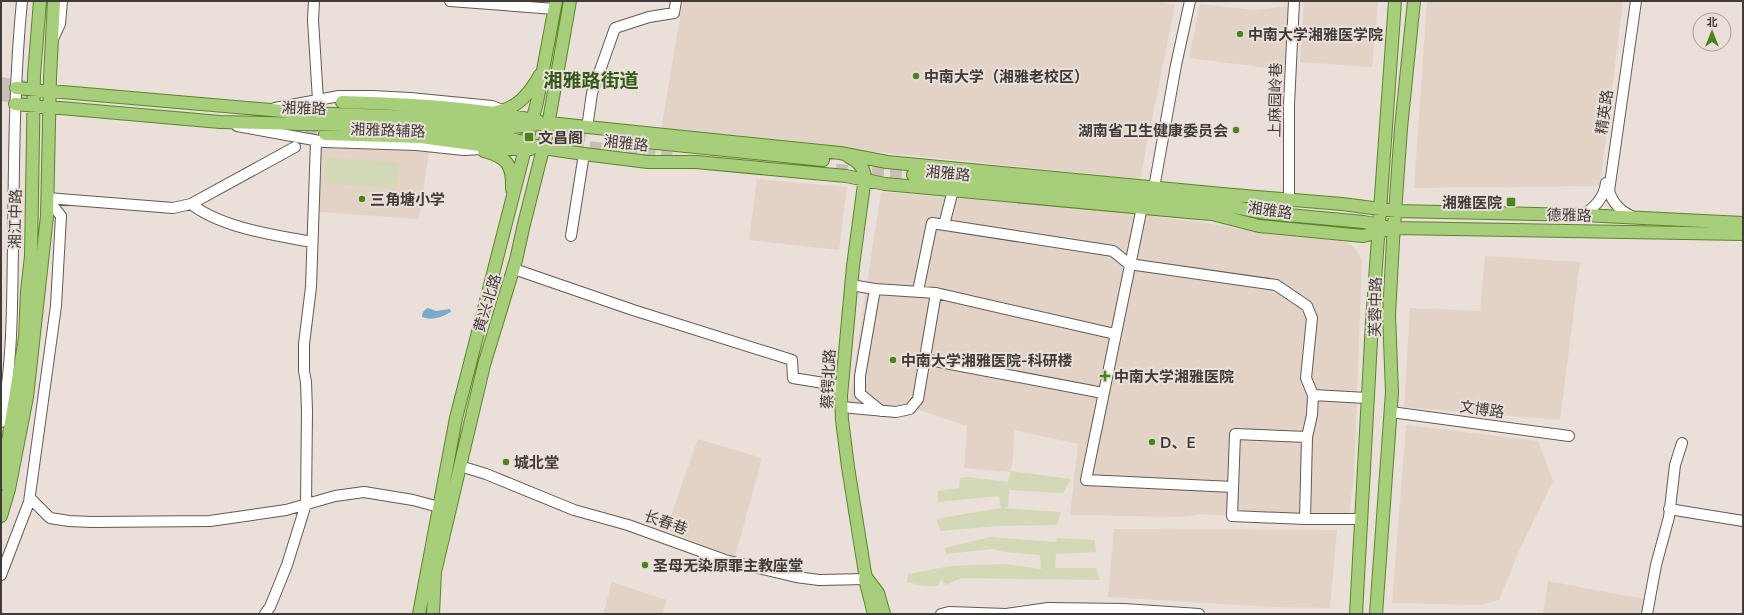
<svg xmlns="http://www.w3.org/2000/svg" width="1744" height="615" viewBox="0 0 1744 615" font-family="Mulish,'Noto Sans SC',sans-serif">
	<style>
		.built { fill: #e2d3c6 }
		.green { fill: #d3d8b6 }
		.water { fill: #7ba9cc }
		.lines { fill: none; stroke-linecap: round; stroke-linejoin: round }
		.major-tunnel { stroke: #c8bfb9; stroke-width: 12; stroke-dasharray: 12 6; stroke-linecap: butt }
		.minor-casing { stroke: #625a54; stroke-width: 12 }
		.major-casing { stroke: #5c852a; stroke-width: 14 }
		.minor { stroke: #fff; stroke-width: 10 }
		.major { stroke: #a7ce7a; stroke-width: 12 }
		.poi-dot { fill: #4b841e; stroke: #eae0d9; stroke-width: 1.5 }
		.labels { text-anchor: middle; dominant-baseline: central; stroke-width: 4; stroke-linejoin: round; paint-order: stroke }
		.poi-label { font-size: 15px; font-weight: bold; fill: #3f3b38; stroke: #eae0d9; text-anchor: start }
		.street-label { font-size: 15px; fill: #3f3b38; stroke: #eae0d9 }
		.district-label { font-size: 19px; font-weight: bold; fill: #35591b; stroke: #eae0d9 }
	</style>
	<rect width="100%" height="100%" fill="#eae0d9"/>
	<path class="built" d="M683 1H1158L1175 5 1140 179 661 130Z
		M1304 1H1378L1372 67 1300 62Z
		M1427 1H1623L1600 186 1414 188Z
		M1200 4 1254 10 1289 6 1284 70 1189 58Z
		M320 147 429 152 419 219 320 212Z
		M757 179 847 187 839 250 749 240Z
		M881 192 1095 209 1206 223 1262 233 1341 241 1350 244 1356 249 1362 261 1354 474 1349 517 1235 516 1202 514 1182 517 1070 515 1078 444 1014 430 1013 461 1010 472 964 468 967 426 913 408 849 402Z
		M1485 256 1580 262 1560 420 1404 407 1410 308 1480 311Z
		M1406 425 1538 441 1553 481 1519 551 1499 600 1480 605 1392 603Z
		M698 439 762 458 735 557 666 530Z
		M1114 529 1337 530 1330 608 1274 607 1108 597Z
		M1548 581 1649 600 1647 614H1543Z
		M612 582 667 600 662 614H603Z"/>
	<path class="green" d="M326 157 399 163 397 189 324 183Z
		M1011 471 1071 479 1063 493 1009 490 1008 507 1003 508 1061 512 1057 525 997 526 941 531 936 519 1001 508 999 496 938 502V491L959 488 960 478 968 477 1008 482Z
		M990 537 1056 542 1057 538 1095 540 1096 552 1056 554 1055 568H1096L1100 580 961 578 946 585 942 580 937 586H924L907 582 908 574 951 566 1004 564 1041 569 1040 555 1004 552 993 549 946 554 945 548Z"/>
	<path class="water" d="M428 308 436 311 450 309 451 312C442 317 432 321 422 317 422 312 424 310 428 308Z"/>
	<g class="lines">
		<path class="major-tunnel" d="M1 83 27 87
			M1 95 41 101
			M269 127 325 134
			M520 129 586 136
			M536 140 672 158
			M836 170 913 175"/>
		<defs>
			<path id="minor" d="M314 1 313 20 318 100
				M450 1 555 9
				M53 39 60 24 62 1
				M275 108 339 96H372L410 98 492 106 505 111
				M237 126 325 142 416 145 464 150 483 149
				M587 128 592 93 615 28 649 17 674 13 676 1
				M1154 188 1176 65 1190 1
				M47 198 173 208 191 204 295 147
				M1289 199V104L1294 1
				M191 204C222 228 274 235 312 242
				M1142 207 1086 480 1233 487
				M1583 215C1595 207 1604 198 1606 183
				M1633 217C1621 211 1613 204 1609 191L1636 1
				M944 225 953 190
				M571 236 584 154
				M514 269 633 310 792 360 793 378 842 386
				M851 285 875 289 936 293 1115 334
				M875 289 860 376V394L881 411
				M918 291 932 223 1113 251 1129 264 1276 285 1307 306 1312 318 1306 378 1313 395 1312 415 1307 437 1305 519
				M924 359 1103 393
				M1313 395 1367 398
				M841 407 896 412 910 409 918 399 936 293
				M1391 412 1569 436
				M1 422C13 364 12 303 13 244 14 163 14 82 22 1
				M1307 437 1235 434 1232 516 1305 519H1362
				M460 466 486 474 574 510 628 525 725 560 796 577 819 580 867 579
				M30 498 50 518 69 521 92 522 210 521 286 510 335 496 364 492 413 500 439 507
				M1669 509 1743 521
				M1 575 29 502 56 306 61 216 47 198
				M265 614 270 607 287 565 306 504 307 411 306 382 304 371V344L311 287 316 141
				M941 614 949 612 1006 614 1048 608 1124 609 1199 614
				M1647 614 1656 565 1669 517 1675 465 1682 443"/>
			<path id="major" d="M16 88 305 113 442 118 513 127 549 123 840 153 887 162 1222 194 1342 204 1396 211 1583 215 1743 223
				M342 102C407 104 474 107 538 121
				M15 104 220 122 385 126 435 129 512 139 543 148 584 154 648 162H696L846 176 885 184 1199 213 1212 214 1259 226 1363 236 1394 228
				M496 112C517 109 530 93 540 75
				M325 134 421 137 509 149H531
				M617 139 823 160
				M484 151C507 157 513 165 512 189
				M849 157C858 161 864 167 865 177L853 266 841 396 842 420 848 467 865 573 866 577 878 593 884 614
				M913 175 1223 205 1266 213 1364 222 1394 228 1743 234
				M1 483 25 338 27 291 31 256 34 75 40 1
				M1 516 9 489 27 397 47 216 50 77 54 1
				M865 579 874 614
				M419 614 456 418 537 102 556 1
				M433 614 435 572 484 365 516 260 524 224 546 137 570 1
				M1356 614 1372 322 1395 1
				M1376 614 1392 392 1389 315 1393 241 1401 128 1414 1"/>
		</defs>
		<use href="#minor" class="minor-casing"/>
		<use href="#major" class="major-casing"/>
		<use href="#minor" class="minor"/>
		<use href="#major" class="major"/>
	</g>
	<g class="poi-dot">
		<circle cx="1240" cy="34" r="4"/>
		<circle cx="916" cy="76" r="4"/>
		<circle cx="1236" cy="130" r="4"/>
		<rect x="524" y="132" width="10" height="10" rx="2"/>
		<circle cx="362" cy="199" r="4"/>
		<rect x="1506" y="197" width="10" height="10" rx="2"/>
		<circle cx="893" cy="360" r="4"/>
		<path d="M1103 370h4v4h4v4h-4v4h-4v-4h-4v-4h4z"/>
		<circle cx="1152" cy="442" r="4"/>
		<circle cx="506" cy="462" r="4"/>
		<circle cx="645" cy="565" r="4"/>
	</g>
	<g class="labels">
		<g class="poi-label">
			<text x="1248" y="34">中南大学湘雅医学院</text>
			<text x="924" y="76">中南大学（湘雅老校区）</text>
			<text x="1228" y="130" text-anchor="end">湖南省卫生健康委员会</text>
			<text x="538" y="137">文昌阁</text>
			<text x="370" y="199">三角塘小学</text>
			<text x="1502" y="202" text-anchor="end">湘雅医院</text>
			<text x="901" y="360">中南大学湘雅医院-科研楼</text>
			<text x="1114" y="376">中南大学湘雅医院</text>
			<text x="1160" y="442">D、E</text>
			<text x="514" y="462">城北堂</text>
			<text x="653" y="565">圣母无染原罪主教座堂</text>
		</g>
		<g class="street-label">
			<text transform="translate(1275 100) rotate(-89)">上麻园岭巷</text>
			<text transform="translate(304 108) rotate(2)">湘雅路</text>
			<text transform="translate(1604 112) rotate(-82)">精英路</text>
			<text transform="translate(388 130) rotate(2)">湘雅路辅路</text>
			<text transform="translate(626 143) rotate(6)">湘雅路</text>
			<text transform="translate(948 173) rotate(5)">湘雅路</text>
			<text transform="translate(1270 210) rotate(8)">湘雅路</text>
			<text transform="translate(1569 215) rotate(1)">德雅路</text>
			<text transform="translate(15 219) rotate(-89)">湘江中路</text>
			<text transform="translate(487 303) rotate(-73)">黄兴北路</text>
			<text transform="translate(1375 307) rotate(-89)">芙蓉中路</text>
			<text transform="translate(828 379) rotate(-87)">蔡锷北路</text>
			<text transform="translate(1482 409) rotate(8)">文博路</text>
			<text transform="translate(666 522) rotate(19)">长春巷</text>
		</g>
		<g class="district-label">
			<text x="591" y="80">湘雅路街道</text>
		</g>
	</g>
	<rect width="1744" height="615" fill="none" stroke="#3f3b38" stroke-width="4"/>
	<g transform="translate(1712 32)"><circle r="19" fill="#eae0d9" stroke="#a69e99"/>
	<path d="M0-3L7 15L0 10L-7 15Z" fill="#4b841e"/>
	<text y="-6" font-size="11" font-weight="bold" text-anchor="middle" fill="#3f3b38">北</text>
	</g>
</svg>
